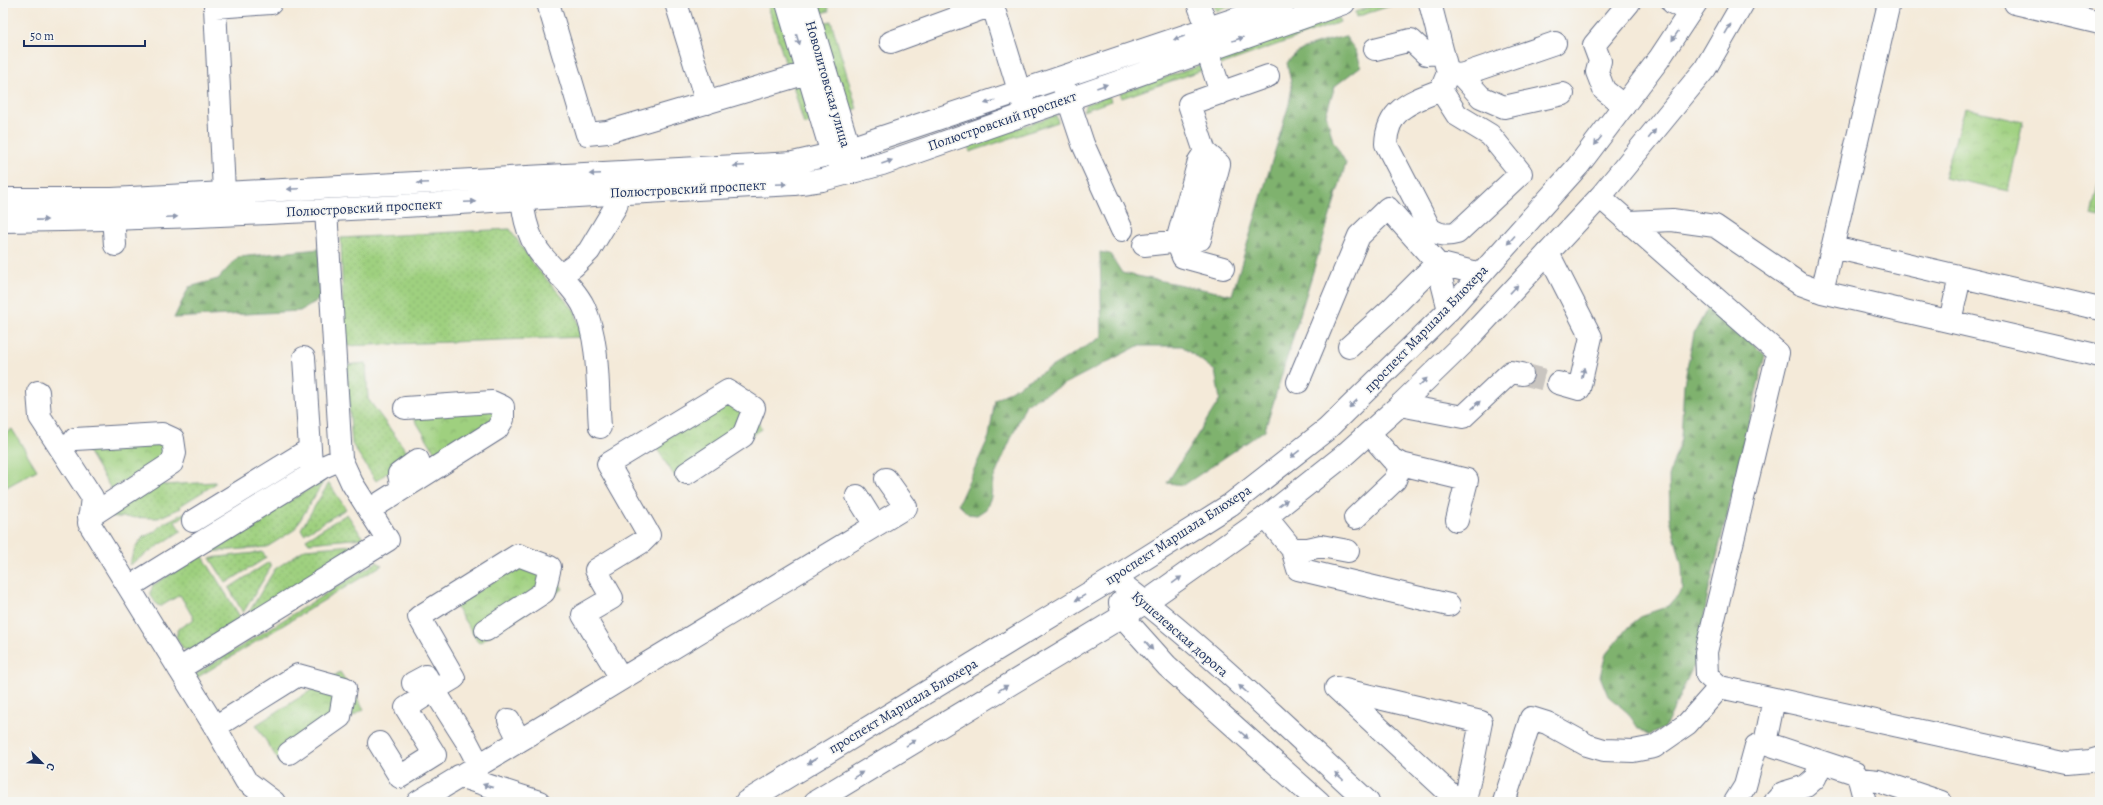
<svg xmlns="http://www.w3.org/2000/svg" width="2103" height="805" viewBox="0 0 2103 805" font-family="Alegreya,serif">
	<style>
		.grass { fill: url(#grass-dots); stroke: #5d806e }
		.forest { fill: url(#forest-firs); stroke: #4d7066 }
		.park { fill: url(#park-crowns); stroke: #5d806e }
		.garden { fill: #9fd07f; stroke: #5d806e }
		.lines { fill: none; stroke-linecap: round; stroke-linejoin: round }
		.minor-tunnel { stroke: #c9c5c0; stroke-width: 22; stroke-dasharray: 22 11; stroke-linecap: butt }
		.minor-casing { stroke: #677089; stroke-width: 24 }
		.major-casing { stroke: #677089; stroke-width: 24 }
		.minor { stroke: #fff; stroke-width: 22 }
		.major { stroke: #fff; stroke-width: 22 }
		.oneway { fill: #8d97ae }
		.labels { text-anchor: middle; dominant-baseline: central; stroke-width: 3.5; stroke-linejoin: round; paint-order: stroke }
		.street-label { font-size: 14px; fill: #1b2f5e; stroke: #f6f6f2 }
	</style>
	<defs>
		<pattern id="grass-dots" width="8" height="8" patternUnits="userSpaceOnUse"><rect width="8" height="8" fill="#9fd07f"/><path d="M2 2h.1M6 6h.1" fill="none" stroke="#88b370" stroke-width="1.8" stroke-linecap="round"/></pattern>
		<pattern id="forest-firs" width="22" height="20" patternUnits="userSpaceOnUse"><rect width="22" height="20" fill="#7fb26e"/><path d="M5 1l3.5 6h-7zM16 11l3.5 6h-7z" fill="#67915e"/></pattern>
		<pattern id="park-crowns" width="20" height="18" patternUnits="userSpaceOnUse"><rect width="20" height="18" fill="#9fd07f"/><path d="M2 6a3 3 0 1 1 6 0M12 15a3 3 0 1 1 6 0" fill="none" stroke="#88b370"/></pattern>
	</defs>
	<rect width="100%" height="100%" fill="#f6f6f2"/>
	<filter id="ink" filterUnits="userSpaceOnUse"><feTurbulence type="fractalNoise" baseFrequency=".025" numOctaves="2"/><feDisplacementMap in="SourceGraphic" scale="8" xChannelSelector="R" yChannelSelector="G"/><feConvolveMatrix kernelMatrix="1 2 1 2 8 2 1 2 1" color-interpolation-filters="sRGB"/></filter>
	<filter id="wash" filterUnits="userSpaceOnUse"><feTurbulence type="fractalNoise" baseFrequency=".012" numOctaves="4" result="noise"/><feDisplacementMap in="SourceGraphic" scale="16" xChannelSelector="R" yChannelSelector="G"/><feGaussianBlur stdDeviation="0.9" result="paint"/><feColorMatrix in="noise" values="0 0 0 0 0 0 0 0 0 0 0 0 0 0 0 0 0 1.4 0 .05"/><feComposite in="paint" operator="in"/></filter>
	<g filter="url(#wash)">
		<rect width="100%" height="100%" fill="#f4ead9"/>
		<path class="grass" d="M767 3H778L797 69 788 72Z
			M813 3H826L829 11 817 14Z
			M1223 3H1241L1216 11 1214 6Z
			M1382 3H1399L1356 17 1355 12Z
			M1338 18 1340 22 1220 65 1218 59Z
			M831 21 857 109 846 112 820 24Z
			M1202 65 1203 70 1122 98 1120 93Z
			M801 83 813 122 804 125 793 85Z
			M1109 96 1111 101 1083 111 1086 104Z
			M1056 115 1058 122 970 152 968 145Z
			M510 229 534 265 575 311 582 337 344 346 341 238Z
			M366 363 368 399 410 456 376 481 352 444 346 365Z
			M325 479 294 530 267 547 207 552Z
			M162 482 164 485 215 482V484L180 506 181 508 158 518 113 517 109 513Z
			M329 483 346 509 304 534 301 529Z
			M184 513 185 515 175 522 181 531 129 565 136 546 144 537 157 530 164 523Z
			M347 514 363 538 309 543 306 539Z
			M365 544 246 617 275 569 305 549Z
			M263 552 266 558 226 583 210 558Z
			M202 555 242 620 190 651 183 649 176 637 178 629 194 619 180 595 161 606 157 605 150 594 153 585Z
			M269 562 271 567 243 613 229 588Z
			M377 562 382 565 193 680V676Z"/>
		<path class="forest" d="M1345 36 1356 51 1361 66 1335 86 1326 114 1333 141 1346 163 1265 430 1184 485 1167 483 1220 399 1215 371 1182 346H1138L1026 404 993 480 991 497 986 509 977 515 968 514 958 504 989 437 995 400 1102 337 1100 252 1110 254 1122 273 1232 295 1289 104 1292 87 1287 63C1299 45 1325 42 1345 36Z
			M319 249 320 299 300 311 174 318 189 287 218 279 238 257Z
			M1709 306 1765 355 1708 594 1697 658 1665 728 1649 735 1638 728 1628 713 1608 696 1600 676 1606 654 1628 627 1643 615 1669 606 1683 589 1682 566 1670 518 1669 476 1681 438 1684 384 1694 333Z"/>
		<path class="park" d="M1965 108 2023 121 2008 191 1944 177Z
			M2100 175V218L2091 216Z
			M739 392 762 429 679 483 655 446Z
			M488 408 497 414 492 426 438 457 412 415Z
			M161 439 170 445 165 457 111 489 85 446Z
			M539 552 563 589 479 643 455 606Z
			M340 672 364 709 280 763 256 725Z"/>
		<path class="garden" d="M12 429 37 470 3 489V435Z"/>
	</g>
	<g filter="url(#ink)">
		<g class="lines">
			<path class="minor-tunnel" d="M1522 374 1558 383"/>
			<defs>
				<path id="minor" d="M548 3 587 134 607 132 824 68
					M676 3 707 103
					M787 3 832 154 850 173
					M805 3 849 148V167
					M992 3 1026 113
					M1198 3 1214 45
					M1430 3 1448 73 1441 90 1457 115 1490 135 1521 173 1457 233C1446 236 1440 235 1430 229L1386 144C1387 108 1413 101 1441 90
					M1673 3 1690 12
					M2015 3 2100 23
					M1201 32 1221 93
					M891 42 992 5
					M1375 49 1411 40 1426 54 1443 53
					M1448 73 1461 75 1481 97 1504 107 1563 94
					M1461 75 1555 43
					M1062 81 1083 144 1122 230
					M1624 106 1604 90 1597 72 1600 61 1594 45 1629 3
					M521 181C522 208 525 236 544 258 556 272 576 290 584 307 600 343 597 389 600 427
					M1600 197 1778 353 1706 652 1707 675 1720 687 2068 763 2090 761 2100 758
					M112 200 115 245
					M225 212 215 7 271 3
					M1630 222 1672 220 1715 226 1800 284 1822 292 2100 356
					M1144 245 1200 239 1219 164 1205 152
					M1833 247 2100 309
					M1548 253 1591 337 1579 389 1558 383
					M1223 268 1183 257 1177 241 1199 161 1205 152 1189 104 1268 76
					M560 276 574 266 589 251 616 206 619 193V175
					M1822 292 1889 3
					M1449 310 1437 263 1481 274
					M1950 321 1960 277
					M304 358 311 464
					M1298 382 1359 236 1388 208 1437 263 1389 311 1349 347
					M38 392 40 417 92 497 89 523 215 727 246 781 274 802
					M1400 405 1463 417 1511 372 1522 374
					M1369 433 1392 459 1401 464 1467 480 1457 520
					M75 439 162 434 173 439 175 453 172 463 89 517
					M401 484 399 474 418 460
					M857 496 875 525
					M369 510 497 429 503 419V407L492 402 405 408
					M1266 517 1292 549 1298 569 1449 605
					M1355 518 1395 480 1401 464
					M193 521 310 449
					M1292 549H1308L1321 546 1348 551
					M129 587 323 467 341 459
					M179 669 388 540 352 483 341 459 326 210
					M621 678 583 615 612 598 596 570 642 542 649 535 608 464 728 391 754 408 743 436 687 473
					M413 683 426 676 434 690 454 678 419 617 518 555 550 567 544 592 486 630
					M509 720 519 740
					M215 727 298 675 345 688 340 717 289 753
					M379 743 400 777 435 755 406 708 434 690 467 742 479 765
					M1765 743 1774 699
					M459 776 539 802
					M1859 779 1878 781 1941 802
					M418 802 906 507 886 479
					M1459 802 1336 688 1481 722 1465 802
					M1504 802 1531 718 1547 723 1587 745 1604 750 1633 751 1654 747 1687 724 1720 687
					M1735 802 1745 786 1756 746 1765 743 1855 773 1859 779 1865 802
					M1775 802 1783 793 1806 786 1815 778 1822 762"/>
				<path id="major" d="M3 199H112L793 163 832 154 1283 3
					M3 221C267 218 531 197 794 184L822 180 882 164 1344 3
					M1114 578C1204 646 1285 726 1368 802
					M1120 603 1123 617 1167 666 1319 802
					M746 802 1114 578 1230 505 1326 430 1449 310 1578 166 1659 59 1696 3
					M815 802 1146 602 1266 517 1342 457 1400 405 1467 340 1600 197 1705 69 1743 3"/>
			</defs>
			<use href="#minor" class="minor-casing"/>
			<use href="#major" class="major-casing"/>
			<use href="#minor" class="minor"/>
			<use href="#major" class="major"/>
		</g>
		<defs><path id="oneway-solid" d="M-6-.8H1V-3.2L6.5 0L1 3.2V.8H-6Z"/></defs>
		<g class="oneway">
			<use href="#oneway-solid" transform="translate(1728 29) rotate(-60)"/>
			<use href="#oneway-solid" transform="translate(1675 36) rotate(124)"/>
			<use href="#oneway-solid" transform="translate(1179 38) rotate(161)"/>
			<use href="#oneway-solid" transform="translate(1238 39) rotate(-19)"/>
			<use href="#oneway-solid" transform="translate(798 40) rotate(74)"/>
			<use href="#oneway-solid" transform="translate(1102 86) rotate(-19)"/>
			<use href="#oneway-solid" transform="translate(990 102) rotate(162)"/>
			<use href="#oneway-solid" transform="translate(1652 134) rotate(-51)"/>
			<use href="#oneway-solid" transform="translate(1598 141) rotate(128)"/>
			<use href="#oneway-solid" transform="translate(887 162) rotate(-20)"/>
			<use href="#oneway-solid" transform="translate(739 166) rotate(177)"/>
			<use href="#oneway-solid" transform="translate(595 174) rotate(177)"/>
			<use href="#oneway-solid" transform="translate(423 183) rotate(177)"/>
			<use href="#oneway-solid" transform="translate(781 184) rotate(-3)"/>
			<use href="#oneway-solid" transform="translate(293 189) rotate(177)"/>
			<use href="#oneway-solid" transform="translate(470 202) rotate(-3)"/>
			<use href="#oneway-solid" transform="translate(172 217) rotate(-2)"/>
			<use href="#oneway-solid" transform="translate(42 220) rotate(-1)"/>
			<use href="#oneway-solid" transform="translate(1511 240) rotate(132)"/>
			<use href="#oneway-solid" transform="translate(1514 289) rotate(-47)"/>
			<use href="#oneway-solid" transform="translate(1583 373) rotate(-77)"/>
			<use href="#oneway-solid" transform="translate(1423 382) rotate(-44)"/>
			<use href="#oneway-solid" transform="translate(1353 404) rotate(136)"/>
			<use href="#oneway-solid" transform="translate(1476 405) rotate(-43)"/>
			<use href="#oneway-solid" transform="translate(1295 454) rotate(142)"/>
			<use href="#oneway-solid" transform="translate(1283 503) rotate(-38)"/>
			<use href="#oneway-solid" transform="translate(1177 580) rotate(-36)"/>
			<use href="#oneway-solid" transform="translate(1080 598) rotate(149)"/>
			<use href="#oneway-solid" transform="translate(1149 646) rotate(48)"/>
			<use href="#oneway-solid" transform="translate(1003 688) rotate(-31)"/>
			<use href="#oneway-solid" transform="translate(1243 689) rotate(-138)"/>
			<use href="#oneway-solid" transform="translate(1244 735) rotate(42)"/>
			<use href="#oneway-solid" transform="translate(911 743) rotate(-31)"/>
			<use href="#oneway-solid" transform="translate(812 761) rotate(148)"/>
			<use href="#oneway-solid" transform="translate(858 775) rotate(-32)"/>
			<use href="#oneway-solid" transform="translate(1339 776) rotate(-138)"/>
			<use href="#oneway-solid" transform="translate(488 786) rotate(-162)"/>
		</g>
	</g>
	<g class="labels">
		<g class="street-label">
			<text transform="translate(828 84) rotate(74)">Новолитовская улица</text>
			<text transform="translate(1002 121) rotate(-19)">Полюстровский проспект</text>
			<text transform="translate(688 189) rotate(-3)">Полюстровский проспект</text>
			<text transform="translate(364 208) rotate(-3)">Полюстровский проспект</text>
			<text transform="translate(1426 329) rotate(-46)">проспект Маршала Блюхера</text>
			<text transform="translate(1178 535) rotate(-33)">проспект Маршала Блюхера</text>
			<text transform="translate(1180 634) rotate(41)">Кушелевская дорога</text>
			<text transform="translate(903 706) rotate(-31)">проспект Маршала Блюхера</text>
		</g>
	</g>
	<rect width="2103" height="805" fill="none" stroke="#f6f6f2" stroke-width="16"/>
	<g transform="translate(42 763) rotate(114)" stroke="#f6f6f2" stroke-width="3" paint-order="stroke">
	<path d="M0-3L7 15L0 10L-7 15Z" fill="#1b2f5e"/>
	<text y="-6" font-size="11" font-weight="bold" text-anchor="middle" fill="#1b2f5e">С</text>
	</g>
	<path d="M24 40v6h121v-6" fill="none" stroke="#1b2f5e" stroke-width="2"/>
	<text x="30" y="40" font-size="12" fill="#1b2f5e" stroke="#f6f6f2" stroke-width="3" paint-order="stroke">50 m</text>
</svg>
